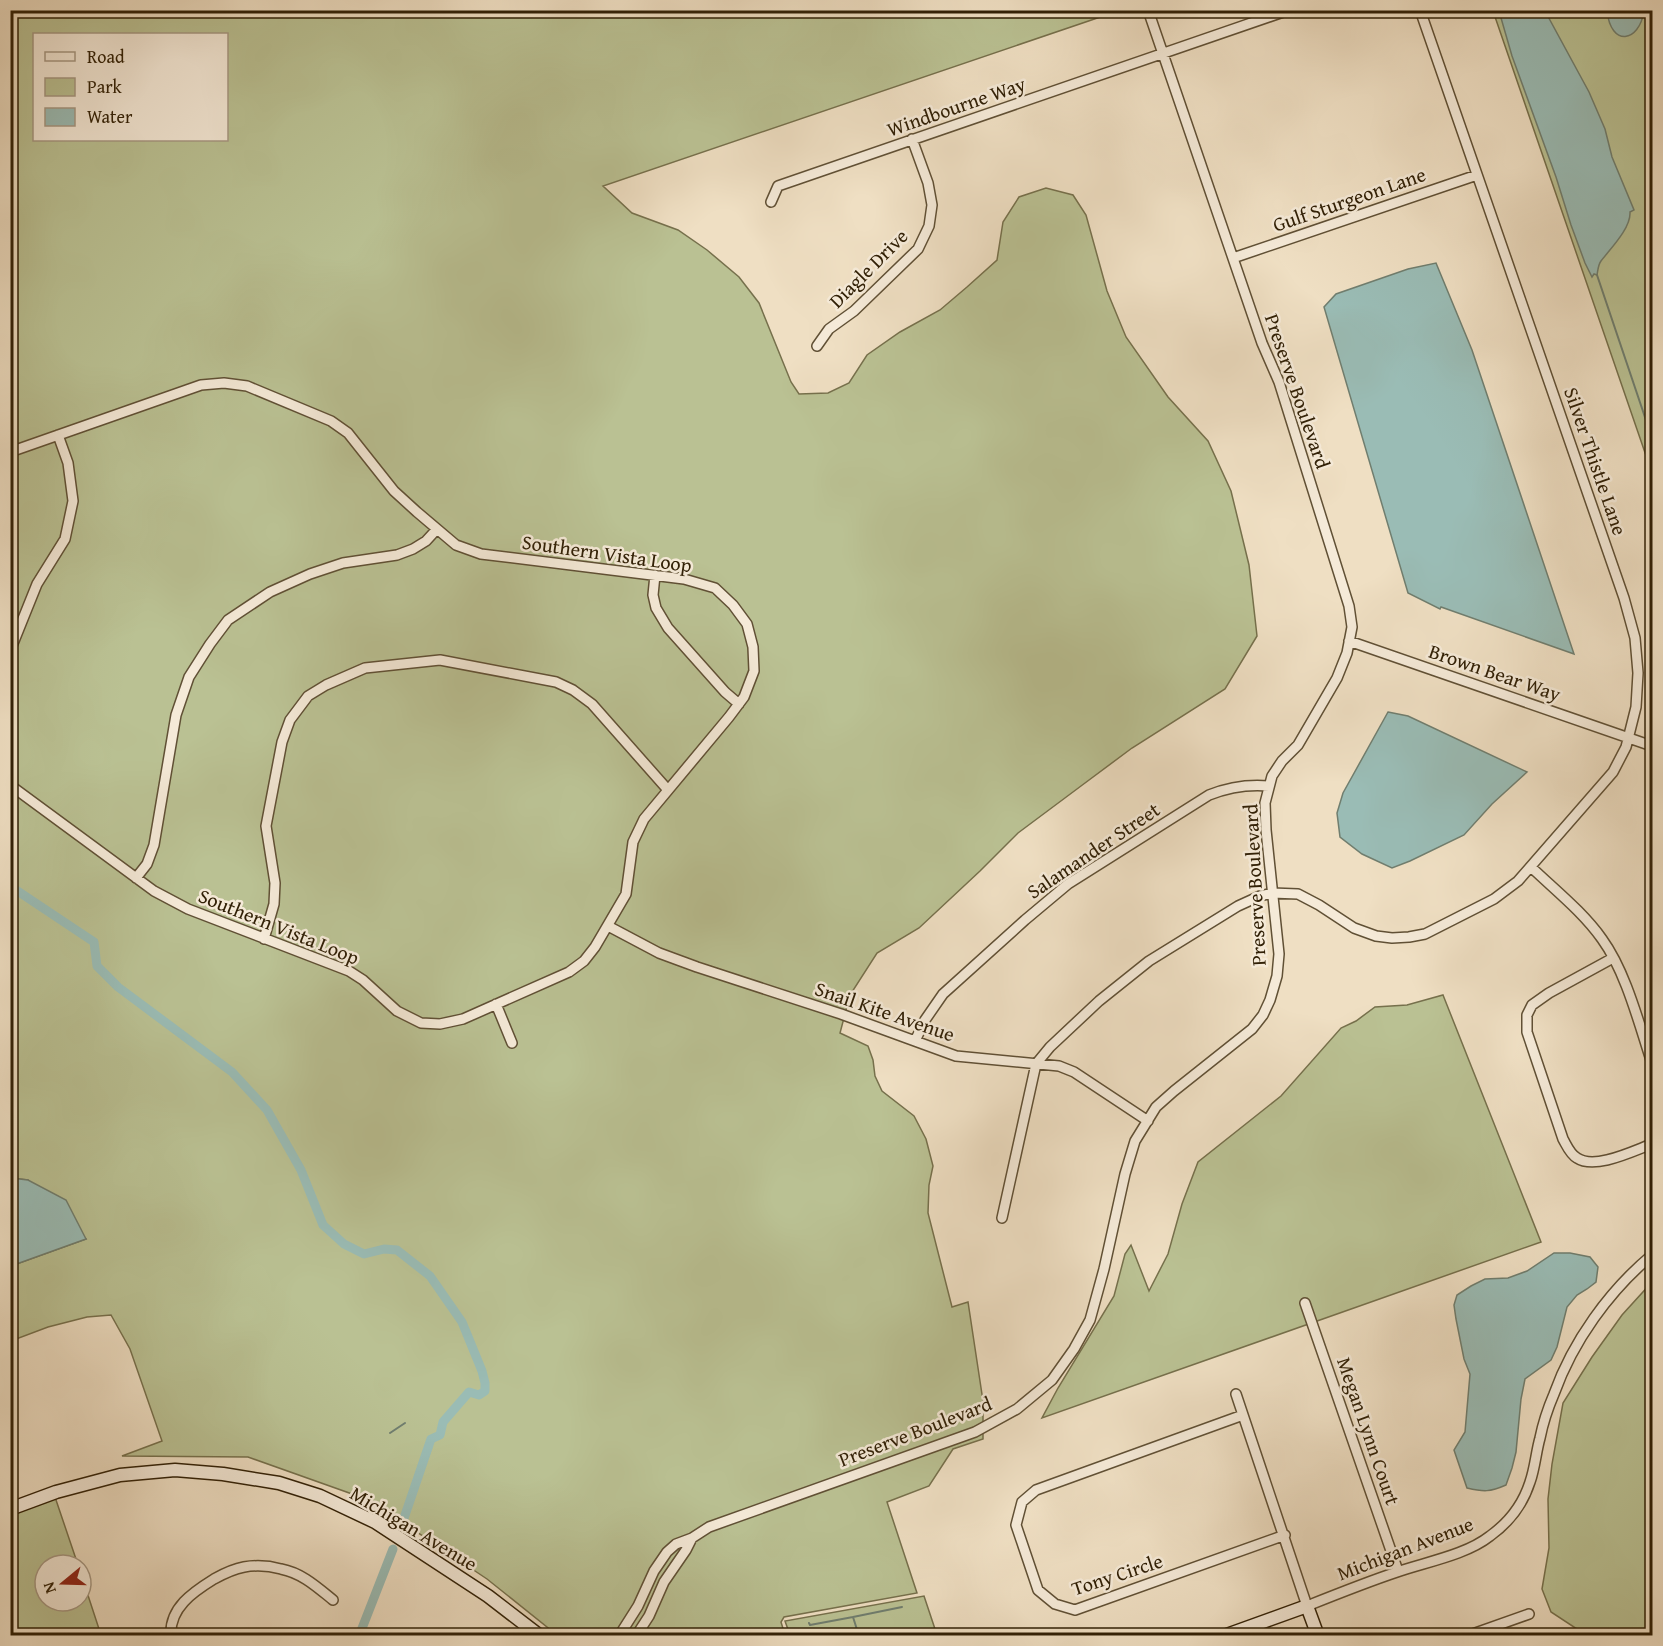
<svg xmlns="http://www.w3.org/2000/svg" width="1663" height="1646" viewBox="0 0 1663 1646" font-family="'Gentium Book Plus',serif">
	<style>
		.green { fill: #bac193; stroke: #76704c; stroke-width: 1.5; fill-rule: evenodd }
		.water { fill: #9abcb5; stroke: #707e6f; stroke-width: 1.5 }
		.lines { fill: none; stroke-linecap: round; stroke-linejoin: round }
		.stream { stroke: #707e6f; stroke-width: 2 }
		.canal { stroke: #9abcb5; stroke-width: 9 }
		.street-casing { stroke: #605035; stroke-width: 12 }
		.secondary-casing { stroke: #312006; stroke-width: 15 }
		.street { stroke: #f5ead8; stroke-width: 9 }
		.secondary { stroke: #f5ead8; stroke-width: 12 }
		.labels { text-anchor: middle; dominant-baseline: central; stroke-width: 5; stroke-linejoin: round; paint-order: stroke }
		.street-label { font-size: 20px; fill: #312006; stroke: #f5ead8 }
	</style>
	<rect width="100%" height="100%" fill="#efdfc3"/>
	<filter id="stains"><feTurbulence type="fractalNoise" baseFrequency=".00333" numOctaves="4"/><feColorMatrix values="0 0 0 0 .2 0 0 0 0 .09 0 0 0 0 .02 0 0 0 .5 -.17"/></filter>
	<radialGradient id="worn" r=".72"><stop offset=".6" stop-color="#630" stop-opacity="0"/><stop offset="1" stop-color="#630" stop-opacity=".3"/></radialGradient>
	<path class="green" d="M11 11H1118L603 186 632 213 678 230 707 250 739 277 759 303 791 382 799 394 828 393 849 383 867 355 900 332 940 310 967 287 997 260 1003 222 1019 197 1046 188 1073 195 1086 215 1107 291 1126 337 1168 397 1208 441 1231 491 1249 565 1257 636 1225 689 1132 748 1081 786 1018 833 980 871 919 928 877 953 850 995 840 1033 868 1046 873 1060 875 1076 882 1091 914 1116 926 1139 933 1166 929 1185 928 1213 952 1307 968 1302 983 1401V1439L953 1449 929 1486 887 1502 917 1593 784 1617 781 1622 785 1635H557L487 1579 369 1500 248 1457 122 1456 162 1441 130 1349 111 1315 87 1317 48 1327 11 1341V1266L86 1239 28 1180 11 1178ZM34 34H226V140H34Z
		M1493 11H1652V473Z
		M1443 995 1541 1242 1042 1418 1058 1388 1114 1296 1125 1254 1131 1245 1149 1291 1168 1254 1182 1204 1198 1162 1281 1096 1341 1028 1356 1021 1375 1007 1407 1005Z
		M1652 1282V1635H1586L1551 1612 1542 1589 1549 1548 1548 1499 1552 1464 1563 1403 1592 1357 1622 1315Z
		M55 1497 78 1565H45V1601H81V1574L101 1635 11 1636V1513Z
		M924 1596 937 1635H790L785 1621Z"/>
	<path class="water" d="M1499 11H1545L1589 92 1605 129 1612 157 1634 210 1630 212C1631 228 1611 248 1601 261 1598 265 1598 270 1597 275L1594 274 1592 277 1585 263 1571 225 1556 177 1512 56Z
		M1607 11V10L1644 11C1639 43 1611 47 1607 11Z
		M1436 263 1472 350 1574 654 1441 607 1440 609 1408 593 1324 307 1336 294 1408 269Z
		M1388 712 1408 716 1527 772 1492 804 1464 835 1410 861 1392 868 1362 854 1340 837 1337 813 1343 793Z
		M11 1178 28 1180 66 1200 86 1239 11 1266Z
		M1554 1253H1570L1590 1257 1598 1267 1596 1282 1587 1289 1577 1295 1567 1307 1557 1347 1551 1360 1525 1379 1521 1399 1516 1452 1512 1468 1506 1485C1490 1492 1484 1492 1467 1488L1454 1450 1465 1432 1470 1374 1464 1359 1456 1319 1454 1305 1457 1295 1471 1286 1485 1279 1508 1278 1527 1271Z"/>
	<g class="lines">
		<path class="stream" d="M1597 275 1651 435
			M390 1433 405 1423
			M853 1617 902 1607
			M809 1623 810 1625 853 1617 859 1636"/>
		<path class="canal" d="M10 886 94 942 97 966 118 987 232 1072 267 1110 301 1170 323 1225 344 1244 364 1254 384 1249 397 1250 430 1276 462 1322 482 1371 485 1383V1391L479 1395 469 1392 443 1422 440 1435 431 1439 402 1524
			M359 1636 393 1549"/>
		<defs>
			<path id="street" d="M771 202 778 186 1289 10
				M1233 258 1477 175
				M817 346 829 329 854 311 918 249 929 226 932 205 928 183 912 139
				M10 452 201 385 224 383 247 386 331 421 348 433 394 491 417 512 456 545 481 554 684 579 715 588 733 605 747 624 753 647 754 671 744 697 729 717 644 819 633 842 626 894 595 947 584 961 569 972 463 1019 440 1024 421 1023 397 1011 363 980 349 971 188 909 154 891 10 785
				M655 575 653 595 656 608 668 628 725 692 739 704
				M1349 641 1652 746
				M10 651 37 584 65 539 73 501 68 463 58 435
				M1531 867C1555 890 1583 912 1602 939 1626 972 1639 1024 1652 1063
				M136 878 147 864 154 845 176 715 189 677 210 644 228 620 270 592 310 574 343 563 397 555 413 549 426 541 437 529
				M608 926 659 953 697 967 841 1014 956 1056 1059 1066 1074 1072 1148 1121
				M264 939 274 904 275 883 266 826 282 742 290 720 308 696 326 685 365 668 440 660 556 682 573 690 592 704 668 790
				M1613 958 1549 993 1532 1005 1527 1015V1032L1563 1139C1567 1146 1570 1154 1577 1158 1595 1170 1633 1151 1652 1144
				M496 1004 512 1043
				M915 1041 925 1020 943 994 1025 920 1068 884 1209 795C1229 787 1247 784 1269 786
				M1002 1218 1036 1064 1050 1047 1099 1001 1149 961 1238 906 1260 896 1272 893 1298 894 1319 905 1354 928 1376 936 1392 938 1409 937 1425 934 1494 899 1518 881 1613 772 1626 747 1636 707 1638 673 1635 638 1624 598 1420 10
				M1305 1303 1398 1571
				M1236 1394 1307 1606C1337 1594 1367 1582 1397 1572 1426 1562 1466 1555 1490 1536 1508 1523 1523 1504 1530 1482 1535 1468 1536 1452 1540 1438 1543 1423 1548 1408 1554 1394 1573 1341 1609 1291 1652 1255
				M1243 1415 1036 1490 1022 1502 1016 1525 1038 1590 1055 1604 1075 1610 1285 1535
				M171 1636C169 1608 193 1592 214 1579 223 1574 233 1569 244 1567 256 1565 270 1566 281 1569 302 1573 317 1587 333 1600
				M619 1636 638 1606 654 1571 667 1552 676 1544 692 1538 709 1527 975 1432 1017 1409 1052 1380 1074 1349 1090 1320 1104 1269 1125 1174 1135 1141 1156 1107 1174 1091 1252 1029 1263 1015 1270 1000 1277 976 1279 954 1266 830 1265 803 1272 776 1282 761 1298 745 1337 678 1347 653 1352 627 1349 606 1279 382 1262 343 1148 10
				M636 1636 649 1616 664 1582 686 1550 692 1538
				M1467 1636 1529 1614"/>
			<path id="secondary" d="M10 1509 56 1492 120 1475 175 1470 223 1474 279 1483 320 1496 375 1522 488 1596 540 1636
				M1224 1636 1307 1606 1318 1636"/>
		</defs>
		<use href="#street" class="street-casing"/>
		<use href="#secondary" class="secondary-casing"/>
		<use href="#street" class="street"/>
		<use href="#secondary" class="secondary"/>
	</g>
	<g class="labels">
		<g class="street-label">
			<text transform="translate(956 106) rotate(-19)">Windbourne Way</text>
			<text transform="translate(1349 199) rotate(-19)">Gulf Sturgeon Lane</text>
			<text transform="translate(868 268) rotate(-45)">Diagle Drive</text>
			<text transform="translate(1298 391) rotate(71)">Preserve Boulevard</text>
			<text transform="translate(1596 461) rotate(71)">Silver Thistle Lane</text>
			<text transform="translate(607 553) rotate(8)">Southern Vista Loop</text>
			<text transform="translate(1495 672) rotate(19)">Brown Bear Way</text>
			<text transform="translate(1093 850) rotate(-34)">Salamander Street</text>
			<text transform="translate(1254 885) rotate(-93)">Preserve Boulevard</text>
			<text transform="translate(279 926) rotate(22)">Southern Vista Loop</text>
			<text transform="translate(885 1011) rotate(19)">Snail Kite Avenue</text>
			<text transform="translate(915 1431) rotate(-21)">Preserve Boulevard</text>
			<text transform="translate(1369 1431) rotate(71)">Megan Lynn Court</text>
			<text transform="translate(414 1528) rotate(31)">Michigan Avenue</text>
			<text transform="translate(1405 1548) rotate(-21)">Michigan Avenue</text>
			<text transform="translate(1117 1574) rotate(-18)">Tony Circle</text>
		</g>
	</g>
	<rect width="1663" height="1646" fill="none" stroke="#efdfc3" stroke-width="36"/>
	<rect x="12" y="12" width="1639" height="1622" fill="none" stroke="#312006" stroke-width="3"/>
	<rect x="18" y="18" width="1627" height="1610" fill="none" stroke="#312006" stroke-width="1.5"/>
	<rect x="33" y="33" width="195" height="108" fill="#f5ead8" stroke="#a79984" stroke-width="1.5"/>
	<rect x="45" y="52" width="30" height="9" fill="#f5ead8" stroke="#a79984" stroke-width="1.5"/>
	<text x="87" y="63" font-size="18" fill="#312006">Road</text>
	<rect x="45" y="78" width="30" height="18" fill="#bac193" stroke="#a79984" stroke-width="1.5"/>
	<text x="87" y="93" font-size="18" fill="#312006">Park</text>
	<rect x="45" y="108" width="30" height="18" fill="#9abcb5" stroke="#a79984" stroke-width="1.5"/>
	<text x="87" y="123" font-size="18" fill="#312006">Water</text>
	<g transform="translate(63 1583) rotate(251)"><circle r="28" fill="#f5ead8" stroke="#a79984" stroke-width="1.5"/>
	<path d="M0-4.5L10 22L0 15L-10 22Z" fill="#8f2418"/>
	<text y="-9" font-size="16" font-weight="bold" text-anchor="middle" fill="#312006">N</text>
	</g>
	<rect width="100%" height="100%" filter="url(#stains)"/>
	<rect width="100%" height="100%" fill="url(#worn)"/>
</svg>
